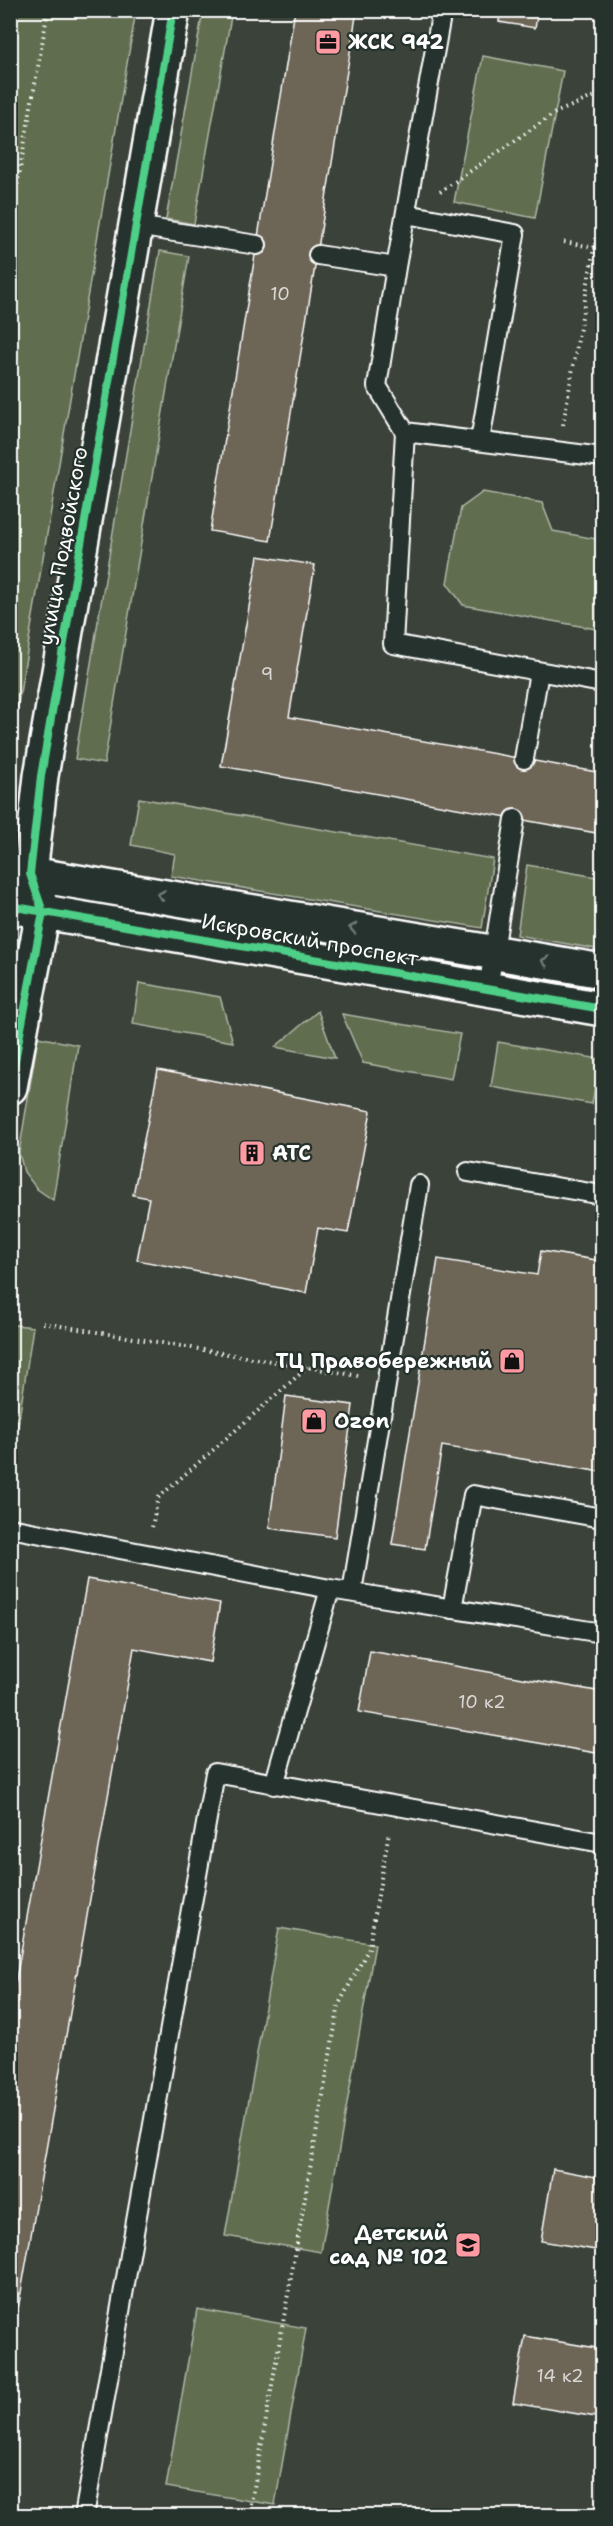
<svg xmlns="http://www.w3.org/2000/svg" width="613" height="2526" viewBox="0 0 613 2526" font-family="'Shantell Sans',sans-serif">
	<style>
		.green { fill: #616e4f; stroke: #b0b6a7; stroke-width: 1.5 }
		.building { fill: #6d6556; stroke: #fff; stroke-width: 1.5 }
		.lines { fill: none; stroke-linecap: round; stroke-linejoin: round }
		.lane-casing { stroke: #fff; stroke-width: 22 }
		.secondary-casing { stroke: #fff; stroke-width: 38 }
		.path { stroke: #fff; stroke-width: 4; stroke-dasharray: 1.5 4.5; stroke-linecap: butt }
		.lane { stroke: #26332d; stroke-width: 18 }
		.secondary { stroke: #26332d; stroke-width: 33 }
		.cycleway-casing { stroke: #26332d; stroke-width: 11 }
		.cycleway { stroke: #4dcf88; stroke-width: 8 }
		.oneway { stroke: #727a76 }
		.labels { text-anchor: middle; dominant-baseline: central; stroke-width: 4.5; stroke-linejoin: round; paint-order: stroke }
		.number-label { font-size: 18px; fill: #dad8d5 }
		.poi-label { font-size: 21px; font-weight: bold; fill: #fff; stroke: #26332d; text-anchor: start }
		.street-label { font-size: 21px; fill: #fff; stroke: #26332d }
	</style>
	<rect width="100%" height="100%" fill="#3b4239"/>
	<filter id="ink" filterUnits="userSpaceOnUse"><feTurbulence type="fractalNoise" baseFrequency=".0167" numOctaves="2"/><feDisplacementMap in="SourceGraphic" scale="12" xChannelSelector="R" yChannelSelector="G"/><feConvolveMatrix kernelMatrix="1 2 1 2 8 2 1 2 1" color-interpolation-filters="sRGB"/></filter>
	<g filter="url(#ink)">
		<path class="green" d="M10 11H136L15 722 10 721Z
			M203 11H232L194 224 166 219Z
			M483 56 563 71 535 218 454 202Z
			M160 251 189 256 104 764 75 759Z
			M483 492 542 503 553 531 602 540V630L463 605 447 583 461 508Z
			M139 798 493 859 482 928 171 876 175 854 131 845Z
			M527 865 602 878V950L517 935Z
			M139 983 220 997 233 1042 133 1024Z
			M318 1011 335 1058 275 1047Z
			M342 1014 460 1034 451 1079 363 1063Z
			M38 1037 78 1045 53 1200 37 1189 24 1172 19 1153Z
			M498 1042 600 1059 592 1104 491 1087Z
			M16 1325 33 1327 11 1472 10 1326Z
			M279 1928 375 1944 321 2252 225 2236Z
			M197 2309 306 2328 275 2505 166 2487Z"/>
		<path class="building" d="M295 10H357L270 541 210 531Z
			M500 10H538L535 28 499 22Z
			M258 556 315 565 289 717 602 773V834L221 766Z
			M158 1070 371 1111 348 1233 318 1228 306 1293 137 1260 149 1198 133 1195Z
			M541 1251 602 1261V1472L442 1446 425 1549 392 1544 438 1259 537 1275Z
			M286 1396 353 1405 335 1537 269 1528Z
			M87 1579 220 1603 210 1662 134 1648 10 2355V2013Z
			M370 1651 602 1692V1754L359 1712Z
			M553 2169 602 2178V2251L541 2241Z
			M525 2336 602 2349V2418L513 2403Z"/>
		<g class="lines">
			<defs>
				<path id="lane" d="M406 214 515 234 480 441
					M136 226 257 245
					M318 255 396 267 442 10
					M396 267 377 386 405 432 393 644 602 683
					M405 432 602 457
					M524 759 539 672
					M488 989 515 819
					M468 1172 602 1195
					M10 1528 330 1589 602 1633
					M352 1592 419 1185
					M452 1609 473 1495 602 1518
					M274 1785 330 1589
					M84 2516 215 1773 602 1843"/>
				<path id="secondary" d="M13 871 602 971
					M10 906 602 1009
					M10 1087 43 912 30 874 41 776 173 10"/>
			</defs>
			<use href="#lane" class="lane-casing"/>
			<use href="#secondary" class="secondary-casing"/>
			<path class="path" d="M440 192 555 113 602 93
				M10 226 48 10
				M564 242 602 249
				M563 425 594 248 602 226
				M43 1323 360 1376
				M152 1527 158 1498 308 1367
				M249 2516 339 2004 369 1948 389 1832"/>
			<use href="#lane" class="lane"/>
			<use href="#secondary" class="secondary"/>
			<defs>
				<path id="cycleway" d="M10 906 602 1009
					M10 1087 43 912 30 874 41 776 173 10"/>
			</defs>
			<use href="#cycleway" class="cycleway-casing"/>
			<use href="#cycleway" class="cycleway"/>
		</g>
		<defs><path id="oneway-chevron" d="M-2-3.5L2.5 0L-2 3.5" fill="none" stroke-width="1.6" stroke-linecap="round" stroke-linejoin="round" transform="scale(1.5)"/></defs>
		<g class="oneway">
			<use href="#oneway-chevron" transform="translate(161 895) rotate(-170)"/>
			<use href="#oneway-chevron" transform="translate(353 928) rotate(-170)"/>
			<use href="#oneway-chevron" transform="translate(545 961) rotate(-170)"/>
		</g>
	</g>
	<defs>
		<symbol id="office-square" viewBox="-11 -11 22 22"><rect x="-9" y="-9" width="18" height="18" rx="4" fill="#ff9aa2" stroke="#26332d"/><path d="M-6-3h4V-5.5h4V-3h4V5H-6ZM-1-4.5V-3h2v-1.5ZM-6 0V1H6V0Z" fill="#111"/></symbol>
		<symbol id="building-square" viewBox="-11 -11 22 22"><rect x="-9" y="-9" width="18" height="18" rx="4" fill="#ff9aa2" stroke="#26332d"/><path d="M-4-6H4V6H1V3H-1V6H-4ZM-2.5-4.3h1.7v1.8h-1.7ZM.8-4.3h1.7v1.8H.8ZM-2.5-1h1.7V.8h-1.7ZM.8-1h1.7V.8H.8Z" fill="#111"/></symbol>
		<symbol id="shop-square" viewBox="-11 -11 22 22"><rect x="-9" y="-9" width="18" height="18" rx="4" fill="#ff9aa2" stroke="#26332d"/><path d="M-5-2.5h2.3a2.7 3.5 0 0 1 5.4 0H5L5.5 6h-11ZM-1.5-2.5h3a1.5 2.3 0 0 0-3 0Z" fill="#111"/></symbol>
		<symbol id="school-square" viewBox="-11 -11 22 22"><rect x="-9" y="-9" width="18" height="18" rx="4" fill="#ff9aa2" stroke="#26332d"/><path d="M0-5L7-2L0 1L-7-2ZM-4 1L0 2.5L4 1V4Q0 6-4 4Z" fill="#111"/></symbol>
	</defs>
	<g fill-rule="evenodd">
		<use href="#office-square" x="313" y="27" width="30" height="30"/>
		<use href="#building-square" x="237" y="1138" width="30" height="30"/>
		<use href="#shop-square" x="497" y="1346" width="30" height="30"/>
		<use href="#shop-square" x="299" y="1406" width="30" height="30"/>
		<use href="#school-square" x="453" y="2230" width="30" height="30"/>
	</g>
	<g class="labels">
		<g class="number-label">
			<text x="280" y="294">10</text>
			<text x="267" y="674">9</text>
			<text x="482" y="1702">10 к2</text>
			<text x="560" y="2376">14 к2</text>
		</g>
		<g class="poi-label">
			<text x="348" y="42">ЖСК 942</text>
			<text x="272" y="1153">АТС</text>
			<text x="492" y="1361" text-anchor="end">ТЦ Правобережный</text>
			<text x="334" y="1421">Ozon</text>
			<text x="448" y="2233" text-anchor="end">Детский<tspan x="448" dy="24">сад № 102</tspan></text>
		</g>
		<g class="street-label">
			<text transform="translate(63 546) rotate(-80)">улица Подвойского</text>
			<text transform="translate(310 940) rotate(10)">Искровский проспект</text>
		</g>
	</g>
	<rect width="613" height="2526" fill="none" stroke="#26332d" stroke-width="36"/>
	<rect x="18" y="18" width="577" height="2490" fill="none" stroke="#fff" stroke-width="2" filter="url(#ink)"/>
</svg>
